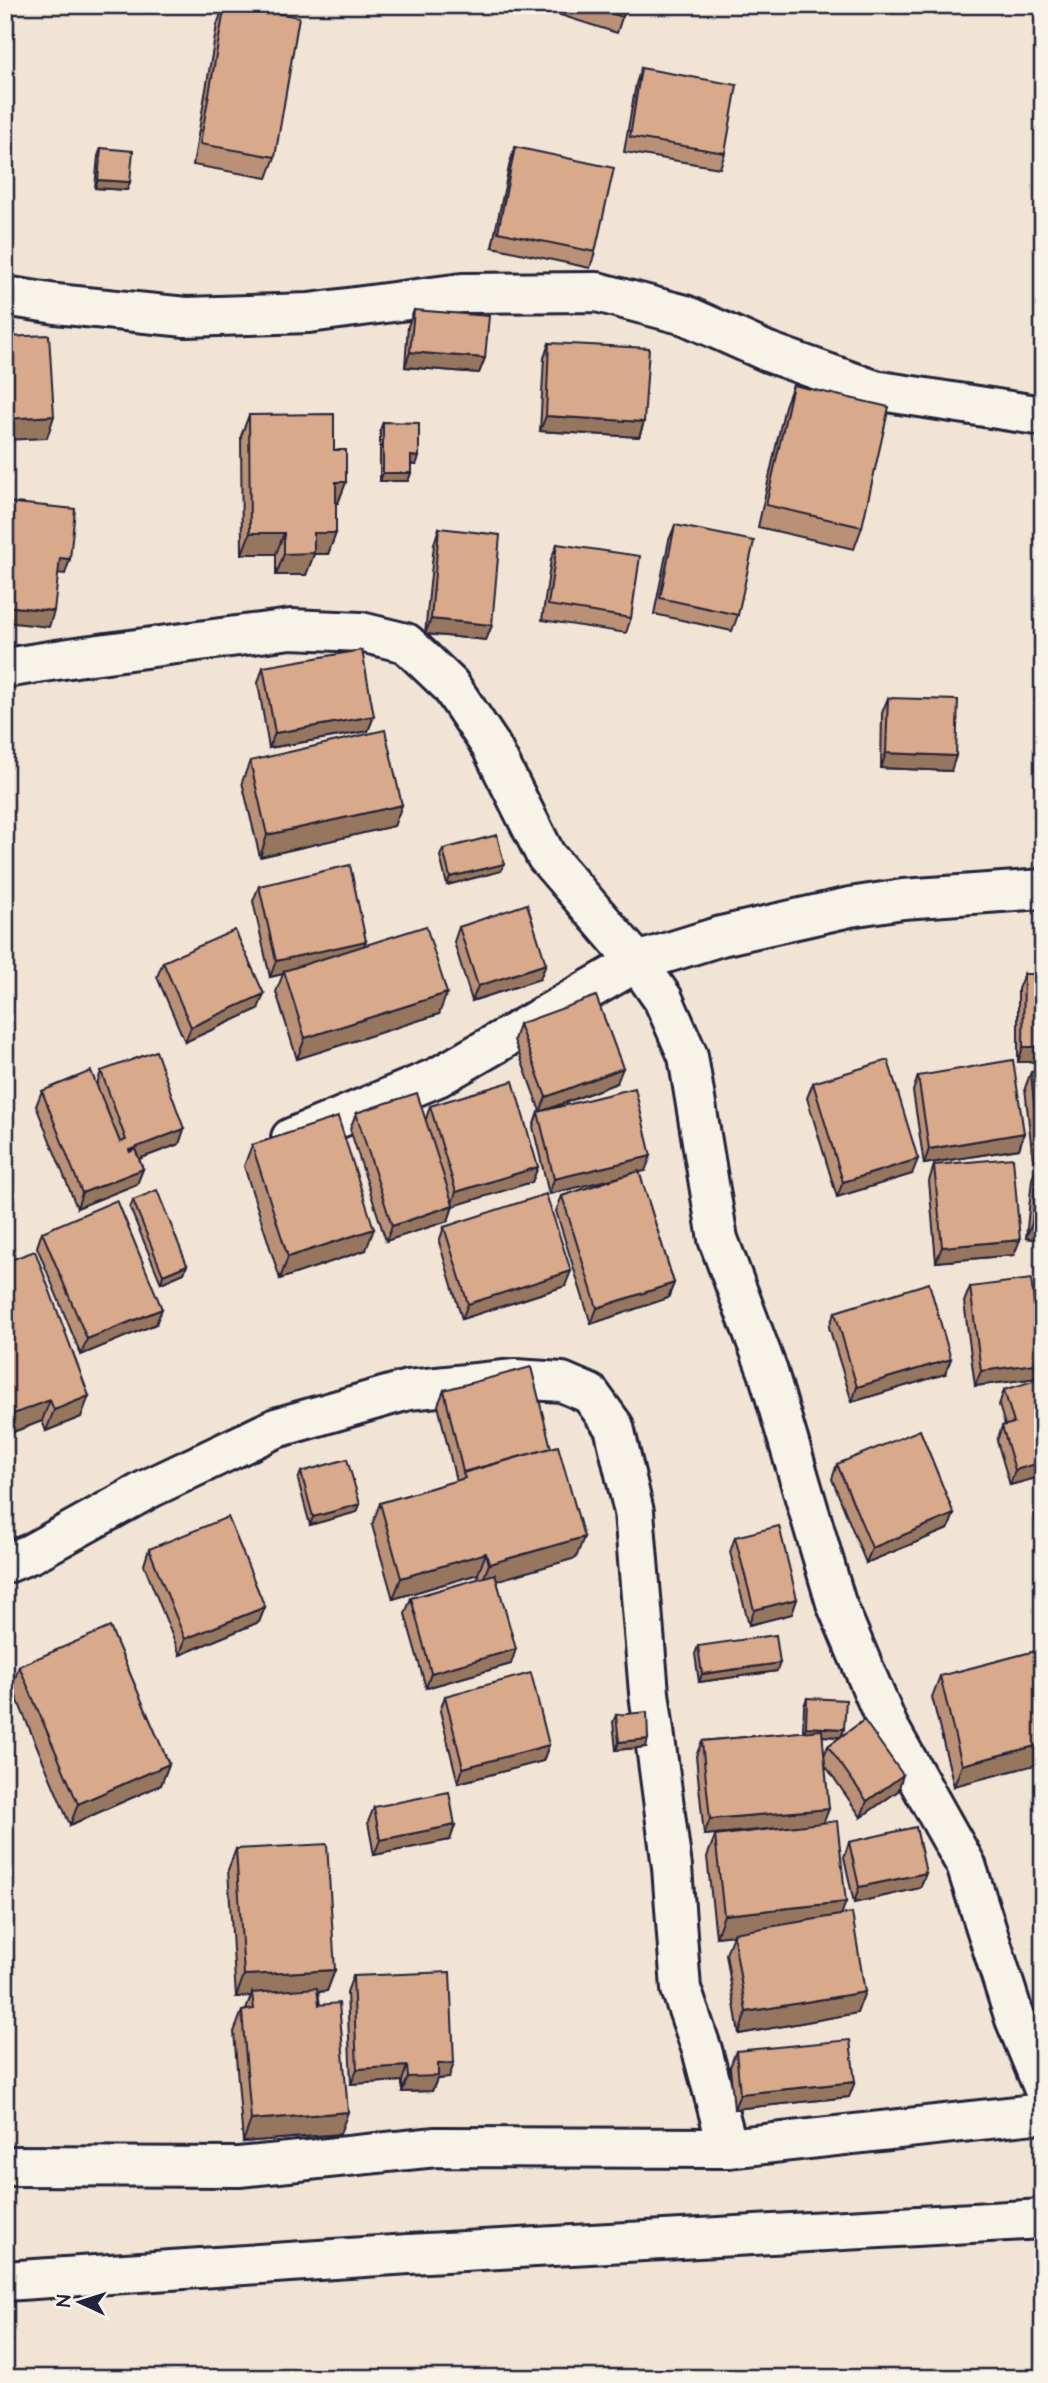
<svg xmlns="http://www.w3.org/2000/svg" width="1048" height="2383" viewBox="0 0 1048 2383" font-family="'Architects Daughter',sans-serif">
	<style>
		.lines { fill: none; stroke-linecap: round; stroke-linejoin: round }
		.street-casing { stroke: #22223b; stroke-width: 44 }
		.street { stroke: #f7f3e8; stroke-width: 38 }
		.wall { fill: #ba9177; stroke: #22223b; stroke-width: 2; fill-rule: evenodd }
		.shaded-wall { fill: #977661; stroke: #22223b; stroke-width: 2 }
		.building { fill: #d8a98a; stroke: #22223b; stroke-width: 2 }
	</style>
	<rect width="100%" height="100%" fill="#f1e4d5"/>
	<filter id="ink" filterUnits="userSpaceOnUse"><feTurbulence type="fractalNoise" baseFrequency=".0143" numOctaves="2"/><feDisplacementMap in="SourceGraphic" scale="14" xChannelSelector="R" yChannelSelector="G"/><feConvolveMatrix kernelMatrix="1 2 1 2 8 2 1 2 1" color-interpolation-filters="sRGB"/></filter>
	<g filter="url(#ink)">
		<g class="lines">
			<defs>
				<path id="street" d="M5 296 56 304 186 317 309 313 462 293 597 292 685 315 768 352 874 390 1043 416
					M5 668 76 657 291 629 361 632 406 643 450 685 491 746 546 856 637 962 663 999 688 1056 718 1239 768 1372 836 1603 888 1726 966 1865 1015 2019 1043 2087
					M291 1138 438 1077 637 962 721 936 850 907 903 899 1043 889
					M5 1564 32 1553 148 1489 276 1428 408 1390 515 1379 562 1382 590 1394 614 1427 634 1512 649 1693 672 1867 681 1989 702 2050 728 2148
					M5 2166 239 2167 436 2147 728 2148 1043 2113
					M5 2281 409 2254 1043 2219"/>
			</defs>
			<use href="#street" class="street-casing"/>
			<use href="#street" class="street"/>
		</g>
		<path class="wall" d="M224 5 275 157 267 178 193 165 217 25Z
			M529 5H626L617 33Z
			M641 68 725 153 720 168 624 152 636 84Z
			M515 147 595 252 590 268 492 247 510 162Z
			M101 148 130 182 127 190 95 188 98 156Z
			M414 310 485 358 479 373 405 367 408 326Z
			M549 343 644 422 639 437 540 431 544 358Z
			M793 385 862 527 854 549 758 527 785 406Z
			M249 415 334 450 346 482 338 503H336V533L328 554H314L306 575H276V554H242L241 436Z
			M383 422 416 465H411V473L408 481H380V430Z
			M675 525 738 615 732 631 654 614 669 540Z
			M439 528 492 625 486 640 425 634 434 544Z
			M557 544 631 618 626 633 542 620 551 559Z
			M263 667 374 716 368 731 269 748 258 683Z
			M888 698 951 771 881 768 882 713Z
			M250 761 402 805 394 826 260 857 242 782Z
			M443 849 504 864 501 871 447 885 440 856Z
			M259 886 366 941 364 946 439 1014 297 1059 276 992 283 974 270 977 253 901Z
			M459 927 546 964 540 979 472 1001 454 942Z
			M163 962 258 1009 185 1042 157 977Z
			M1024 974 1043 1062H1018V989Z
			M519 1024 617 1083 546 1110 645 1171 639 1172 674 1283 668 1298 591 1324 556 1211 562 1196 622 1176 549 1194 533 1127 538 1112 540 1111 514 1040Z
			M101 1071 184 1129 179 1144 139 1159 143 1169 137 1184 77 1208 36 1106 42 1091 97 1084Z
			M1043 1071V1160L1033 1161 1025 1088 1031 1072Z
			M918 1076 1024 1133 1019 1149 924 1164 913 1091Z
			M813 1083 912 1174 837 1197 807 1098Z
			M430 1106 538 1167 532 1182 453 1206 448 1221 386 1241 350 1129 356 1113 426 1119Z
			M252 1145 366 1250 280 1279 244 1166Z
			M1038 1164 1043 1240 1026 1238 1032 1179Z
			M934 1165 1014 1255 936 1262 929 1181Z
			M133 1200 187 1265 184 1273 161 1283 130 1208Z
			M444 1227 565 1286 462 1319 439 1242Z
			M42 1232 156 1324 81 1355 37 1247Z
			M5 1262 81 1417 46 1431 42 1421 5 1435Z
			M970 1287 1042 1363 1037 1378 975 1386 964 1302Z
			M835 1312 945 1374 852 1402 829 1327Z
			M444 1390 576 1558 497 1580 511 1664 426 1688 405 1614 411 1598 479 1579 478 1574 393 1599 372 1525 380 1503 456 1481 438 1405Z
			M1004 1390 1043 1476 1010 1485 997 1441 1002 1426 1005 1425 999 1405Z
			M837 1464 954 1514 948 1529 866 1563 832 1479Z
			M301 1472 360 1504 357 1512 310 1525 298 1480Z
			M1038 1508H1043V1544H1040L1035 1516Z
			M735 1537 797 1599 792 1614 749 1625 730 1552Z
			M149 1549 265 1607 259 1622 180 1655 144 1565Z
			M698 1646 777 1671 699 1682 695 1654Z
			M1043 1649 954 1786 932 1697 940 1676Z
			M19 1666 169 1764 161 1785 70 1825 12 1687Z
			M445 1696 549 1745 543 1761 458 1783 440 1711Z
			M807 1698 844 1729 841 1736 898 1791 861 1817 825 1765 824 1823 841 1915 857 2013 739 2034 726 1954 733 1935 716 1937 707 1857 715 1836 788 1827 704 1835 696 1756 702 1741 803 1732 804 1706ZM822 1736 840 1737 828 1746 824 1756Z
			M616 1715 646 1747 616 1750 613 1722Z
			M374 1807 455 1825 450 1840 374 1855 368 1822Z
			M849 1842 926 1873 920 1888 854 1903 844 1857Z
			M236 1849 335 1970 327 1991 318 1992 340 2134 243 2142 234 2032 242 2011 246 2010 251 1996 236 1997 228 1870Z
			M353 1976 449 2078 437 2079 432 2091 402 2092V2081L351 2084 347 1992Z
			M736 2051 849 2097 734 2109 730 2067Z"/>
		<path class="shaded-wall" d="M98 180 130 182 127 190 95 188Z
			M410 352 485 358 479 373 405 367Z
			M54 416 47 438 5 440V419Z
			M546 416 644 422 639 437 540 431Z
			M411 456 419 457 416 465 408 464Z
			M383 473H411L408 481H380Z
			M336 482H346L338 503H328Z
			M250 533H284L276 554H242Z
			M314 533H336L328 554H314L306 575H276L284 554Z
			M60 558 70 559 65 574 54 573Z
			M5 606 54 611 49 627 5 622Z
			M431 619 492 625 486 640 425 634Z
			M374 716 368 731 269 748 275 733Z
			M886 753 956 756 951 771 881 768Z
			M402 805 394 826 260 857 267 835Z
			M504 864 501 871 447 885 450 877Z
			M366 941 360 956 284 971 283 974 270 977 276 961Z
			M546 964 540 979 472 1001 478 986Z
			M447 993 439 1014 297 1059 305 1038Z
			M264 994 258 1009 185 1042 191 1027Z
			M1023 1047H1043V1062H1018Z
			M623 1068 617 1083 540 1112 546 1097Z
			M184 1129 179 1144 123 1165 129 1150Z
			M1024 1133 1019 1149 924 1164 929 1149Z
			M1043 1145V1160L1033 1161 1038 1146Z
			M651 1156 645 1171 549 1194 554 1179Z
			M918 1159 912 1174 837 1197 843 1182Z
			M538 1167 532 1182 453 1206 448 1221 386 1241 392 1226 451 1206 456 1192Z
			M143 1169 137 1184 77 1208 82 1193Z
			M1032 1223 1043 1224V1240L1026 1238Z
			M374 1229 366 1250 280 1279 288 1257Z
			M1020 1240 1014 1255 936 1262 942 1247Z
			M187 1265 184 1273 161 1283 163 1275Z
			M571 1271 565 1286 462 1319 468 1304Z
			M674 1283 668 1298 591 1324 597 1308Z
			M162 1309 156 1324 81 1355 87 1339Z
			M951 1359 945 1374 852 1402 857 1387Z
			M1042 1363 1037 1378 975 1386 981 1371Z
			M89 1396 81 1417 46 1431 54 1410Z
			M50 1400 42 1421 5 1435V1422L8 1416Z
			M1043 1462V1476L1010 1485 1015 1470Z
			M360 1504 357 1512 310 1525 313 1517Z
			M954 1514 948 1529 866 1563 872 1548Z
			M584 1537 576 1558 481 1585 489 1564Z
			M486 1553 478 1574 393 1599 401 1578Z
			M797 1599 792 1614 749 1625 754 1610Z
			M265 1607 259 1622 180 1655 185 1639Z
			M516 1649 511 1664 426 1688 431 1673Z
			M780 1663 777 1671 699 1682 702 1674Z
			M806 1727 844 1729 841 1737 803 1735Z
			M648 1739 646 1747 616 1750 619 1742Z
			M1043 1744V1763L954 1786 962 1765Z
			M549 1745 543 1761 458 1783 463 1768Z
			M169 1764 161 1785 70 1825 78 1804Z
			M903 1775 898 1791 861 1817 867 1801Z
			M829 1809 823 1824 704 1835 710 1819Z
			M455 1825 450 1840 374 1855 380 1840Z
			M926 1873 920 1888 854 1903 859 1887Z
			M846 1902 838 1923 733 1933V1935L716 1937 724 1915Z
			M335 1970 327 1991 253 1996 252 1993 251 1996 236 1997 244 1975Z
			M865 1992 857 2013 739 2034 746 2012Z
			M454 2063 449 2078 437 2079 432 2091 402 2092 408 2077 438 2064Z
			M407 2066 402 2081 351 2084 357 2069Z
			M855 2082 849 2097 734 2109 740 2094Z
			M348 2112 340 2134 243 2142 251 2120Z"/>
		<path class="building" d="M225 5H233L299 17 275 157 200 144Z
			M584 5H626L623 17Z
			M641 68 737 85 725 153 630 137Z
			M515 147 614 168 595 252 498 232Z
			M101 148 133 151 130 182 98 180Z
			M414 310 489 316 485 358 410 352Z
			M49 335 54 416 5 419V337Z
			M549 343 649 348 644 422 546 416Z
			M793 385 889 407 862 527 766 505Z
			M334 414V450H346V482H336V533H314V553L284 554V533H250L249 415Z
			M383 422 419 423V457L411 456V473H383Z
			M5 502 75 509 70 559 60 558 54 611 5 606Z
			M675 525 754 541 738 615 660 598Z
			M439 528 500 535 492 625 431 619Z
			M557 544 640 556 631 618 548 605Z
			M362 650 374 716 275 733 263 667Z
			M888 698 958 700 956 756 886 753Z
			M385 730 402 805 267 835 250 761Z
			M497 835 504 864 450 877 443 849Z
			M350 865 366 941 276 961 259 886Z
			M527 904 546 964 478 986 459 927Z
			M426 926 447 993 305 1038 284 971Z
			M235 930 264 994 191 1027 163 962Z
			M1024 974H1043V1047H1023Z
			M596 996 623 1068 546 1097 519 1024Z
			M156 1051 184 1129 129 1150 130 1152 135 1149 143 1169 82 1193 42 1091 91 1071 120 1142 126 1140 101 1071Z
			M888 1060 918 1159 843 1182 813 1083Z
			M1013 1060 1024 1133 929 1149 918 1076Z
			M1043 1071V1145L1038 1146 1031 1072Z
			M513 1081 538 1167 456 1192 430 1106Z
			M635 1088 651 1156 554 1179 538 1112Z
			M417 1093 453 1205 392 1226 356 1113Z
			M338 1117 374 1229 288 1257 252 1145Z
			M1013 1158 1020 1240 942 1247 934 1165Z
			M1038 1164 1043 1165V1224L1032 1223Z
			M639 1171 674 1283 597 1308 562 1196Z
			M157 1190 187 1265 163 1275 133 1200Z
			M546 1194 571 1271 468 1304 444 1227Z
			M117 1200 162 1309 87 1339 42 1232Z
			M35 1251 89 1396 54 1410 50 1400 8 1416 5 1409V1262Z
			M1031 1279 1042 1363 981 1371 970 1287Z
			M929 1283 951 1359 857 1387 835 1312Z
			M531 1367 551 1448 463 1472 444 1390Z
			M1043 1378V1462L1015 1470 1002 1426 1014 1423 1004 1390Z
			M920 1430 954 1514 872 1548 837 1464Z
			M558 1446 584 1537 489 1564 486 1553 401 1578 380 1503 465 1478 463 1473Z
			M347 1459 360 1504 313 1517 301 1472Z
			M1038 1508H1043V1534Z
			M228 1517 265 1607 185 1639 149 1549Z
			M779 1526 797 1599 754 1610 735 1537Z
			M495 1574 516 1649 431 1673 411 1598Z
			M110 1627 169 1764 78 1804 19 1666Z
			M776 1635 780 1663 702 1674 698 1646Z
			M1043 1649V1744L962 1765 940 1676Z
			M531 1673 549 1745 463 1768 445 1696Z
			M807 1698 846 1700 844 1729 806 1727Z
			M647 1712 648 1739 619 1742 616 1715Z
			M864 1720 903 1775 867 1801 828 1746Z
			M822 1730 829 1809 710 1819 702 1741Z
			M449 1792 455 1825 380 1840 374 1807Z
			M837 1821 846 1902 724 1915 715 1836Z
			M916 1827 926 1873 859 1887 849 1842Z
			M327 1844 335 1970 244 1975 236 1849Z
			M852 1913 865 1992 746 2012 733 1933Z
			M450 1972 454 2063 438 2064V2076L408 2077 407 2066 357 2069 353 1976Z
			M317 1988 319 2005 339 2003 348 2112 251 2120 242 2011 254 2009 252 1993Z
			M850 2040 855 2082 740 2094 736 2051Z"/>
	</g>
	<rect width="1048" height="2383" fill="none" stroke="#f7f3e8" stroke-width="28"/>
	<rect x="14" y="14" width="1020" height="2355" fill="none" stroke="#22223b" stroke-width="2.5" filter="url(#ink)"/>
	<g transform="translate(80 2302) rotate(274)" stroke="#f7f3e8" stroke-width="5" paint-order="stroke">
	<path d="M0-5L12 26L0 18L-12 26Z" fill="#22223b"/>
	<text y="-10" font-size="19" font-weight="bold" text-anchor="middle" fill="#22223b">N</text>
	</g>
</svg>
